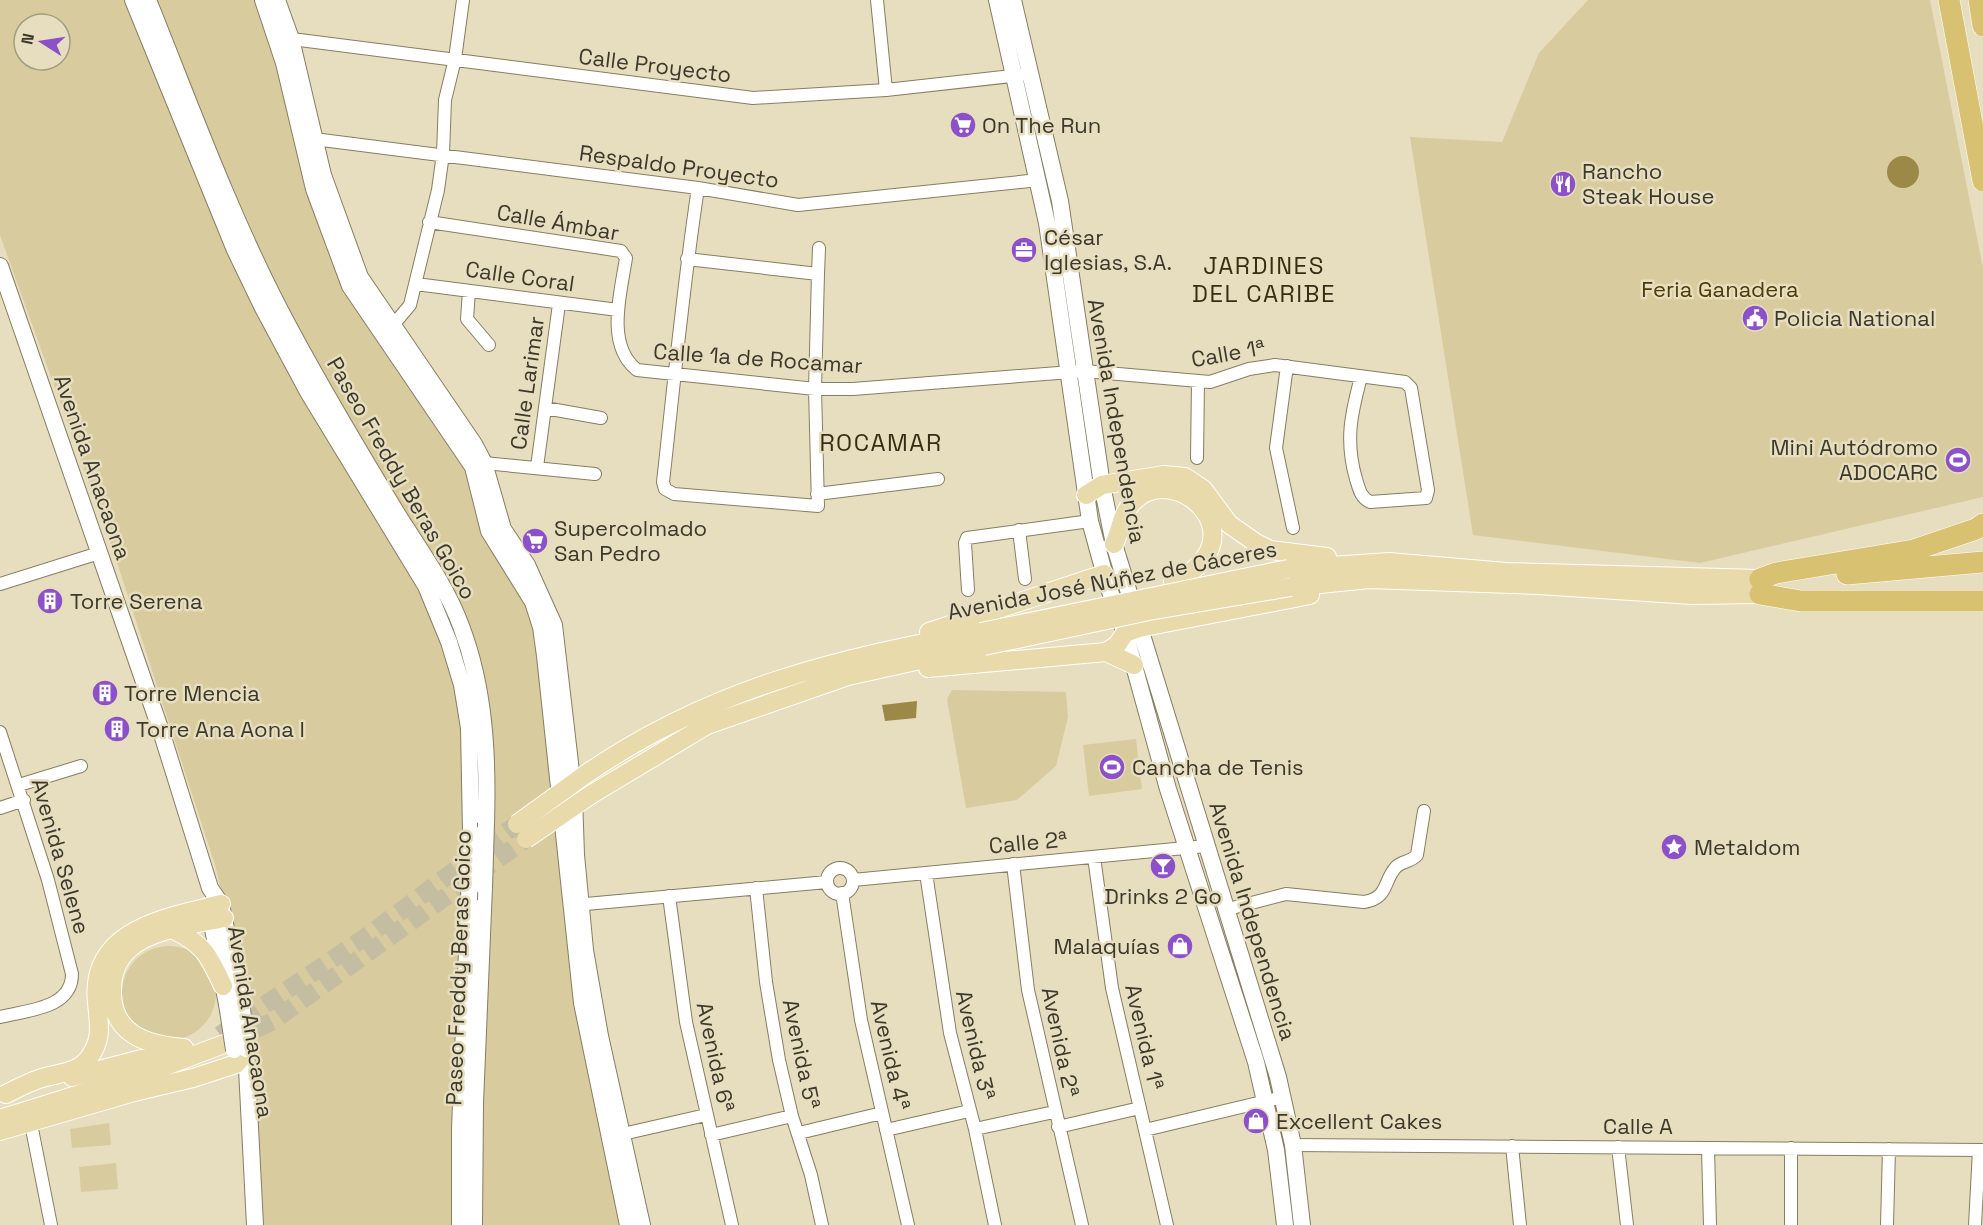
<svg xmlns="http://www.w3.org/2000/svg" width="1983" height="1225" viewBox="0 0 1983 1225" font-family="'Space Grotesk',sans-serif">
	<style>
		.green { fill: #d8cb9e; fill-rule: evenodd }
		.water { fill: #9c8947 }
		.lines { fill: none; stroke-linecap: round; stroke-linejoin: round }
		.primary-tunnel { stroke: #c5bda2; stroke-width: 18; stroke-dasharray: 18 9; stroke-linecap: butt }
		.street-casing { stroke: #867e62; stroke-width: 14 }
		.secondary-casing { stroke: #867e62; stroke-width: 18 }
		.primary-casing { stroke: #fff; stroke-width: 20 }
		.highway-casing { stroke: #fff; stroke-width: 22 }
		.street { stroke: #fff; stroke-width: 12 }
		.secondary { stroke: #fff; stroke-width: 16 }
		.primary { stroke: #e8daaa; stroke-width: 18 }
		.highway { stroke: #d8c272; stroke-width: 21 }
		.secondary-bridge-casing { stroke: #867e62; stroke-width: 18; stroke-linecap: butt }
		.primary-bridge-casing { stroke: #fff; stroke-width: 20; stroke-linecap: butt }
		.secondary-bridge { stroke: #fff; stroke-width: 16 }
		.primary-bridge { stroke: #e8daaa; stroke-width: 18 }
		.labels { text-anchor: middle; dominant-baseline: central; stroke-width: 5; stroke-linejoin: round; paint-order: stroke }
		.street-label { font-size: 22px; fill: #3c382c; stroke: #e7debf }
		.poi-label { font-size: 22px; fill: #3c382c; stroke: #e7debf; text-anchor: start }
		.park-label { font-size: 22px; fill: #4a3c04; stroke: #e7debf }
		.neighbourhood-label { font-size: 24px; letter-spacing: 1.5px; fill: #352e14; stroke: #e7debf }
	</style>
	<rect width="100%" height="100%" fill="#e7debf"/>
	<path class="green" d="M0 0H258L272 42 299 151 463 462 533 617 626 1225H264L246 1003 216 868 113 550 0 235ZM24 24H60V60H24Z
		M1588 0H1930L1983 268V497L1700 563 1473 535 1410 137 1502 142 1539 53Z
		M952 690 1066 692 1068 717 1056 766 1017 800 966 808 947 699Z
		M1136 739 1142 789 1089 796 1083 745Z
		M122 993a47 47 0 1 1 94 0a47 47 0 1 1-94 0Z
		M109 1123 111 1145 72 1148 70 1129Z
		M116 1163 118 1189 81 1192 79 1167Z"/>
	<path class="water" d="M1887 172a16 16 0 1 1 32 0a16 16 0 1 1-32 0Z
		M917 701 916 718 885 721 882 705Z"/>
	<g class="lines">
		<path class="primary-tunnel" d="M220 1035 370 934 517 824
			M231 1041 273 1021 526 839"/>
		<defs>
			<path id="street" d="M877 0 886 90
				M284 38 753 98 886 90 1021 75
				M314 139 698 188 798 205 1039 180
				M429 222 621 251 626 258C621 292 605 345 637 370L815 389H853L1084 371 1210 382 1249 369 1275 365 1405 382 1411 388 1428 490 1426 498 1370 502C1360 497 1359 488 1356 479 1345 441 1351 414 1361 377
				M687 259 818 274 815 389 818 506 674 494 665 489 663 482C674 384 683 286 698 188
				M818 274 819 248
				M416 284 618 310
				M469 291 467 319 489 345
				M389 330 410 305 438 190 443 154 445 100 455 59 463 0
				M1287 366 1276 448 1293 528
				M545 408 601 418
				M1197 458 1198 382
				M484 463 595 474
				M537 467 559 304
				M817 494 938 479
				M1019 530 1025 579
				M0 584 99 553
				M968 590 965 543 967 538 1090 521
				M0 732 48 880 72 974C72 1009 27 1010 0 1017
				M19 785 81 766
				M0 808 24 800
				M1094 857 1112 988 1167 1225
				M1013 864 1028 990 1082 1225
				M827 881a13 13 0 1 1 26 0a13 13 0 1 1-26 0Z
				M926 873 950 1033 975 1129 995 1225
				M853 880 1206 846
				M756 888 766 982 779 1060 792 1116 811 1175 822 1225
				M842 893 861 1020 908 1225
				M669 896 686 1022 732 1225
				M575 905 827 882
				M1228 909 1286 894 1364 902C1389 898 1383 881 1396 867 1402 861 1411 862 1417 855L1424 811
				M31 1124 51 1225
				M1058 1127 1140 1108
				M975 1129 1054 1112
				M886 1130 969 1111
				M1145 1130 1283 1097
				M799 1133 882 1113
				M711 1135 792 1116
				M614 1136 706 1115
				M1293 1145 1983 1150
				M1512 1146 1520 1225
				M1618 1147 1627 1225
				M1708 1148 1710 1225
				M1791 1225V1148
				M1887 1225 1889 1149
				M1975 1225 1979 1150"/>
			<path id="secondary" d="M133 0 235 250 263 308 308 392 426 586 449 642 462 685 469 728 471 832
				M148 0C190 104 229 212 281 312 317 381 356 446 396 512 419 549 446 585 461 626 485 689 488 756 486 823
				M263 0 284 63 314 189 350 286 473 467 489 531 533 602 541 627 545 656 582 1003 628 1225
				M277 0 291 39 323 175 360 277 474 444 484 463 503 529 527 565 554 625 574 797 576 855 585 950 600 1036 642 1225
				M997 0 1047 223 1090 521 1107 583 1125 633 1168 789 1256 1062 1276 1150 1285 1225
				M1013 0 1060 201 1102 485 1114 544 1278 1077 1293 1145 1302 1225
				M0 266 161 731 210 888 221 904 242 1008
				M209 907 228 1010
				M246 1049 255 1225
				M460 1225V1129L469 900
				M474 1225 475 1103 484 887"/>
			<path id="primary" d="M1086 495 1102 485 1164 475 1185 477 1203 489 1229 524 1256 543 1270 550 1327 557
				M1114 544C1121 530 1121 515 1132 503 1175 456 1264 540 1173 582
				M1288 569 1389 562 1506 572 1760 579
				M1291 587 1369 579 1539 585 1692 595 1760 594
				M929 632 1104 574
				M1106 652 1117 645 1125 633 1139 628 1310 595
				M928 668 1106 652 1134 665
				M586 774C712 688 834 659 981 632
				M592 794 707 725 848 676 984 646
				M172 929C204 944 209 956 223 986
				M184 1048C146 1045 111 1034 112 990 112 974 117 960 129 949 150 929 196 924 224 918
				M72 1077 173 1051
				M6 1094C16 1089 27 1083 39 1079 56 1073 76 1074 88 1059 103 1040 99 1024 97 1003 89 929 166 918 221 904
				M0 1119 147 1073 224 1044
				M0 1131 134 1092 193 1078 236 1064 246 1052"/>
			<path id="highway" d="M1949 0 1983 181
				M1979 0 1983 26
				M1847 574 1983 562
				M1760 579 1776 573 1914 550 1976 529 1983 524
				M1760 594 1801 601H1983"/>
		</defs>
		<use href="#street" class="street-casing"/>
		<use href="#secondary" class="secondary-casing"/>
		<use href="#primary" class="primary-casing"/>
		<use href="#highway" class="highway-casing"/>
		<use href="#street" class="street"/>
		<use href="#secondary" class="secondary"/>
		<use href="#primary" class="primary"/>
		<use href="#highway" class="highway"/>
		<defs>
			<path id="secondary-bridge" d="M484 887 486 823
				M469 900 471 832
				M242 1008 246 1049
				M228 1010 234 1050"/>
			<path id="primary-bridge" d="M981 632 1288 569
				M984 646 1149 611 1291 587
				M517 824 586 774
				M526 839 592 794"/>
		</defs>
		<use href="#secondary-bridge" class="secondary-bridge-casing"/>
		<use href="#primary-bridge" class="primary-bridge-casing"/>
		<use href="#secondary-bridge" class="secondary-bridge"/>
		<use href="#primary-bridge" class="primary-bridge"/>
	</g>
	<defs>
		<symbol id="supermarket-disc" viewBox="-11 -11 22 22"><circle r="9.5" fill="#8c51c8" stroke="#e7debf"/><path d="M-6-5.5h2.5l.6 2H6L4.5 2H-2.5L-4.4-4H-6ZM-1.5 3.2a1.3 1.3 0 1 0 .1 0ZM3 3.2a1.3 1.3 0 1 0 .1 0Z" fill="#fff"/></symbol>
		<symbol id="restaurant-disc" viewBox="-11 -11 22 22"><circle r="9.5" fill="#8c51c8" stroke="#e7debf"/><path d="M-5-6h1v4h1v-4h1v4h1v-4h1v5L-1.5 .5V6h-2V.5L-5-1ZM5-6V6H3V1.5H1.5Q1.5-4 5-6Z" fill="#fff"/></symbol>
		<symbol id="office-disc" viewBox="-11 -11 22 22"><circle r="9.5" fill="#8c51c8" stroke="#e7debf"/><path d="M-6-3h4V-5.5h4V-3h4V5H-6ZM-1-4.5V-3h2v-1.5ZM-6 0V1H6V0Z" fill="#fff"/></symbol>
		<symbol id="civic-disc" viewBox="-11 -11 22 22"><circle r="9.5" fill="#8c51c8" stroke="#e7debf"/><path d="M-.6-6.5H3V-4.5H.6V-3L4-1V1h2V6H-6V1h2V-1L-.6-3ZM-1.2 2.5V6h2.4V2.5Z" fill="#fff"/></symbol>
		<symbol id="stadium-disc" viewBox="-11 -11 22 22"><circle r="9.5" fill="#8c51c8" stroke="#e7debf"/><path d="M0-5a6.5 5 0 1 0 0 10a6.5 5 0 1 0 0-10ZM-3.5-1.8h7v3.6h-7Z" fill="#fff"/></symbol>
		<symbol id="building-disc" viewBox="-11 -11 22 22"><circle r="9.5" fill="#8c51c8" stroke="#e7debf"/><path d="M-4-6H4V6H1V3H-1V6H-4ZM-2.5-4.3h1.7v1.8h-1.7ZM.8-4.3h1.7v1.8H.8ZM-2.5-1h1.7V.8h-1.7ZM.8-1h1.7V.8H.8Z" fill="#fff"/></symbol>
		<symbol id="sight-disc" viewBox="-11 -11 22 22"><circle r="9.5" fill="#8c51c8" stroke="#e7debf"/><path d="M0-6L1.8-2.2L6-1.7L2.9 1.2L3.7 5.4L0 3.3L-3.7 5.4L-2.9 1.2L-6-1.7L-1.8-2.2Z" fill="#fff"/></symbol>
		<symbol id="bar-disc" viewBox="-11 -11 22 22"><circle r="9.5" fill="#8c51c8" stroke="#e7debf"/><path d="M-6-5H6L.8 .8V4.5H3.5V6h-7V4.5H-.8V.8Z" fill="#fff"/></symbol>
		<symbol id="shop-disc" viewBox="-11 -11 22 22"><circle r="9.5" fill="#8c51c8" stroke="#e7debf"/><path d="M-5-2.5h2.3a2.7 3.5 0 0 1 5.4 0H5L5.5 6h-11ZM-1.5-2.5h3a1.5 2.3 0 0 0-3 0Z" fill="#fff"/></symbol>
	</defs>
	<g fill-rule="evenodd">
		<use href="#supermarket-disc" x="948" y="110" width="30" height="30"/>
		<use href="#restaurant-disc" x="1548" y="169" width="30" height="30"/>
		<use href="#office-disc" x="1009" y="235" width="30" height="30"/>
		<use href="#civic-disc" x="1740" y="303" width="30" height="30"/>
		<use href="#stadium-disc" x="1943" y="445" width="30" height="30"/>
		<use href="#supermarket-disc" x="520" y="526" width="30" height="30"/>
		<use href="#building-disc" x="35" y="586" width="30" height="30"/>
		<use href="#building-disc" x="90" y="678" width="30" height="30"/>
		<use href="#building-disc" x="102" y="714" width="30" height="30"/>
		<use href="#stadium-disc" x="1097" y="752" width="30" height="30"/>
		<use href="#sight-disc" x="1659" y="832" width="30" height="30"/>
		<use href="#bar-disc" x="1148" y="851" width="30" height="30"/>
		<use href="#shop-disc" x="1165" y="931" width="30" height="30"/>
		<use href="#shop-disc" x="1241" y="1106" width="30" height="30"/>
	</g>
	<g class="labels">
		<g class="street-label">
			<text transform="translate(655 65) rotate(7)">Calle Proyecto</text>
			<text transform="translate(679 166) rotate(8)">Respaldo Proyecto</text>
			<text transform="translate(558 222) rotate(10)">Calle Ámbar</text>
			<text transform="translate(520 276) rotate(8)">Calle Coral</text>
			<text transform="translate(1228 353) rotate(-10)">Calle 1ª</text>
			<text transform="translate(758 358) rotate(4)">Calle 1a de Rocamar</text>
			<text transform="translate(527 383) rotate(-82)">Calle Larimar</text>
			<text transform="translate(1117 421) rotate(80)">Avenida Independencia</text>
			<text transform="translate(93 467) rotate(71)">Avenida Anacaona</text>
			<text transform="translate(402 478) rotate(60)">Paseo Freddy Beras Goico</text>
			<text transform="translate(1112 580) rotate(-11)">Avenida José Núñez de Cáceres</text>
			<text transform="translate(1028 842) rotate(-5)">Calle 2ª</text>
			<text transform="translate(61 856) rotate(74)">Avenida Selene</text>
			<text transform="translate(1253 921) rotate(73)">Avenida Independencia</text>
			<text transform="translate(458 968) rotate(-88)">Paseo Freddy Beras Goico</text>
			<text transform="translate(251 1022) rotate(81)">Avenida Anacaona</text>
			<text transform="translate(1145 1037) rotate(77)">Avenida 1ª</text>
			<text transform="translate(1061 1042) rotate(78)">Avenida 2ª</text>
			<text transform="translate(976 1045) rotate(77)">Avenida 3ª</text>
			<text transform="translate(802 1054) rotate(78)">Avenida 5ª</text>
			<text transform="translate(891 1055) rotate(77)">Avenida 4ª</text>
			<text transform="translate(716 1057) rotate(78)">Avenida 6ª</text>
			<text x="1638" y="1126">Calle A</text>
		</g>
		<g class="poi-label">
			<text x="982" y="125">On The Run</text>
			<text x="1582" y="171">Rancho<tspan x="1582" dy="25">Steak House</tspan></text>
			<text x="1044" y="237">César<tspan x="1044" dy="25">Iglesias, S.A.</tspan></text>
			<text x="1774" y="318">Policia National</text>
			<text x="1938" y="447" text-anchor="end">Mini Autódromo<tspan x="1938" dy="25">ADOCARC</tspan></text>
			<text x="554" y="528">Supercolmado<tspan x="554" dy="25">San Pedro</tspan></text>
			<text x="70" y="601">Torre Serena</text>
			<text x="124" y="693">Torre Mencia</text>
			<text x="136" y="729">Torre Ana Aona I</text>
			<text x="1132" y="767">Cancha de Tenis</text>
			<text x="1694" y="847">Metaldom</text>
			<text x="1163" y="896" text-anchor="middle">Drinks 2 Go</text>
			<text x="1160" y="946" text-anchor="end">Malaquías</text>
			<text x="1276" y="1121">Excellent Cakes</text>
		</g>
		<g class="park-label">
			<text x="1720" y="289">Feria Ganadera</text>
		</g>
		<g class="neighbourhood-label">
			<text x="1264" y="265">JARDINES<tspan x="1264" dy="28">DEL CARIBE</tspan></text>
			<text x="881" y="442">ROCAMAR</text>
		</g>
	</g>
	<g transform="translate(42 42) rotate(282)"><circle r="28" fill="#e7debf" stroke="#a39c84" stroke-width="1.5"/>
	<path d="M0-4.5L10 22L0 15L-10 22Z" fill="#8c51c8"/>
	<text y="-9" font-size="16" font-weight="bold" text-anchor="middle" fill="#3c382c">N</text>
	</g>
</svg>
